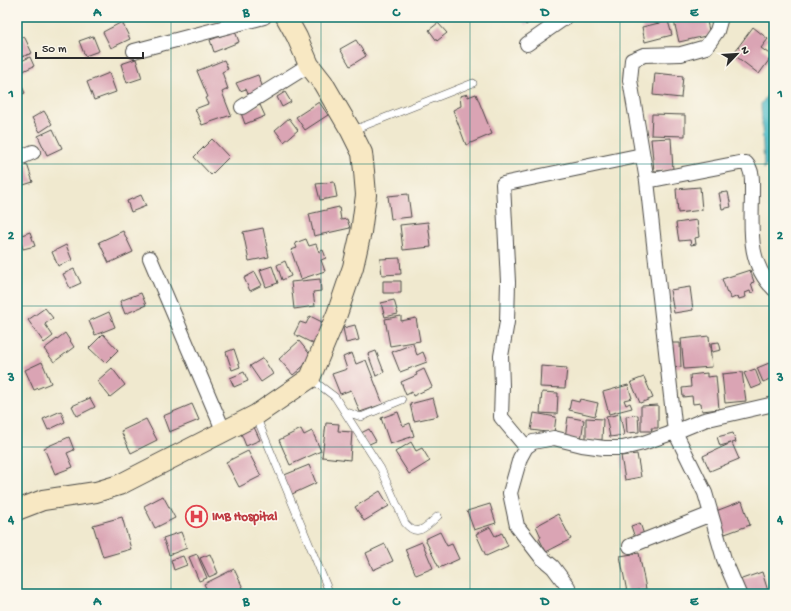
<svg xmlns="http://www.w3.org/2000/svg" width="791" height="611" viewBox="0 0 791 611" font-family="'Gochi Hand',sans-serif">
	<style>
		.water { fill: #50bdc9; stroke: #3e747a }
		.building { fill: #daa4b4 }
		.lines { fill: none; stroke-linecap: round; stroke-linejoin: round }
		.lane-casing { stroke: #494844; stroke-width: 8 }
		.street-casing { stroke: #494844; stroke-width: 16 }
		.secondary-casing { stroke: #494844; stroke-width: 22 }
		.lane { stroke: #fff; stroke-width: 7 }
		.street { stroke: #fff; stroke-width: 14 }
		.secondary { stroke: #f8e8c3; stroke-width: 20 }
		.grid { fill: none; stroke: #0f766e; stroke-width: 1; stroke-opacity: 0.55 }
		.labels { text-anchor: middle; dominant-baseline: central; stroke-width: 3.5; stroke-linejoin: round; paint-order: stroke }
		.health-label { font-size: 13px; font-weight: bold; fill: #be3a42; stroke: #fbf7ec; text-anchor: start }
		.neatline { fill: none; stroke: #0f766e; stroke-width: 1.5 }
		.grid-label { font-size: 13px; text-anchor: middle; font-weight: bold; fill: #0f766e }
	</style>
	<rect width="100%" height="100%" fill="#fbf7ec"/>
	<filter id="ink" filterUnits="userSpaceOnUse"><feTurbulence type="fractalNoise" baseFrequency=".025" numOctaves="2"/><feDisplacementMap in="SourceGraphic" scale="8" xChannelSelector="R" yChannelSelector="G"/><feConvolveMatrix kernelMatrix="1 2 1 2 8 2 1 2 1" color-interpolation-filters="sRGB"/></filter>
	<filter id="wash" filterUnits="userSpaceOnUse"><feTurbulence type="fractalNoise" baseFrequency=".012" numOctaves="4" result="noise"/><feDisplacementMap in="SourceGraphic" scale="16" xChannelSelector="R" yChannelSelector="G"/><feGaussianBlur stdDeviation="0.9" result="paint"/><feColorMatrix in="noise" values="0 0 0 0 0 0 0 0 0 0 0 0 0 0 0 0 0 1.4 0 .05"/><feComposite in="paint" operator="in"/></filter>
	<g filter="url(#wash)">
		<rect width="100%" height="100%" fill="#f0e9cf"/>
		<path class="water" d="M774 86V159L764 169 761 104Z"/>
		<g id="blocks">
			<path class="building" d="M519 17H536L526 25Z
				M673 17H706L710 35 679 42Z
				M668 21 672 35 645 42 642 27Z
				M122 22 130 39 111 48 103 32Z
				M438 23 447 33 437 41 429 30Z
				M771 25H774V41H773Z
				M753 27 768 39 761 48 772 56 759 74 733 54Z
				M235 31 239 42 214 52 210 40Z
				M24 36 32 53 17 59V39Z
				M93 36 99 51 85 56 79 41Z
				M356 40 366 56 350 66 340 49Z
				M30 57 34 66 21 72 17 63Z
				M136 59 142 78 127 83 121 64Z
				M224 60 228 69 222 72 228 89 222 92 231 115 202 125 195 109 208 104 205 98 208 97 197 71Z
				M109 73 116 92 94 100 87 82Z
				M655 73 683 76 681 98 653 95Z
				M258 75 263 88 248 94 246 89 240 91 236 83Z
				M17 76 25 93 17 96Z
				M285 92 291 102 282 107 277 97Z
				M468 94V97L476 94 492 134 466 145 453 110 461 106 460 96Z
				M319 102 328 115 305 130 296 117Z
				M260 105 265 116 245 124 241 113Z
				M44 111 52 124 40 132 32 118Z
				M652 114 685 115V136L651 135Z
				M289 118 298 130 284 142 275 130Z
				M53 129 62 148 47 155 38 136Z
				M671 138 673 170 654 171 651 139Z
				M212 139 229 157 211 175 194 157Z
				M27 164 33 182 17 187V167Z
				M334 182 337 197 320 200 316 184Z
				M700 187 702 210 678 213 676 189Z
				M728 192 731 207 722 209 719 193Z
				M408 194 411 217 391 219 388 196Z
				M141 195 146 206 131 212 127 201Z
				M339 207 341 220 347 219 350 228 314 236 309 214Z
				M697 220 699 237 695 238 696 244 691 245 690 240 679 241 676 223Z
				M428 222 431 247 403 250 400 225Z
				M263 228 269 257 249 261 243 232Z
				M123 231 133 252 109 263 99 242Z
				M30 232 35 246 23 249 19 236Z
				M306 239 309 246 316 244 319 252 323 250 326 258 321 260 325 271 301 279 291 250 297 248 295 243Z
				M66 245 72 260 58 266 52 252Z
				M400 258 401 274 382 275 380 259Z
				M285 261 291 276 282 280 277 265Z
				M272 266 278 283 266 287 260 270Z
				M74 269 81 283 70 288 63 274Z
				M750 270 754 282 751 283 754 292 751 293 750 291 745 293 746 297 739 299 738 296 731 299 728 293H727L722 279Z
				M255 272 262 285 250 291 244 278Z
				M320 279 321 291 313 292 315 306 294 309 291 282Z
				M383 281H401V293H383Z
				M690 287 693 310 674 313 670 290Z
				M141 293 146 305 125 314 120 301Z
				M394 300 398 314 385 317 381 303Z
				M45 308 53 318 45 324 53 336 44 343 28 320Z
				M109 312 115 327 95 335 89 321Z
				M310 316 326 324 316 345 294 334 300 322 306 324Z
				M401 316V321L416 318 420 341 390 346 385 319Z
				M355 325 359 340 346 343 343 328Z
				M65 333 74 347 54 362 44 349Z
				M103 334 118 350 105 363 89 348Z
				M709 336 712 367 684 369 681 339Z
				M299 341 313 358 293 375 279 359Z
				M719 342 721 350 712 352 711 343Z
				M670 343H680L681 367 671 368Z
				M413 344 417 355 423 352 427 362 400 372 392 352Z
				M234 349 240 367 232 370 226 352Z
				M376 351 384 372 376 376 368 354Z
				M352 353 356 364 366 360 383 404 360 412 351 390 340 394 332 374 347 369 343 357Z
				M263 358 273 374 261 382 250 366Z
				M774 361V377L763 382 757 368Z
				M42 362 51 383 34 390 25 370Z
				M541 366 567 368 565 388 540 387Z
				M112 368 125 385 110 397 97 381Z
				M424 369 432 387 413 396 412 392 406 395 401 382 417 375 416 373Z
				M755 369 761 385 751 389 744 373Z
				M244 372 248 381 234 387 230 378Z
				M742 372 746 401 725 403 722 374Z
				M707 373V377L716 376 719 409 702 411 701 403 693 404 692 396 683 397 682 388 691 387 690 375Z
				M644 377 653 398 640 403 631 382Z
				M628 385 632 398 624 400 626 405 630 403 632 408 609 414 603 392Z
				M542 392 558 393 557 414 540 413Z
				M90 398 95 407 77 416 72 406Z
				M433 398 438 416 414 421 410 404Z
				M580 399 598 403 595 416 569 410 571 400 579 402Z
				M192 404 199 420 169 432 163 416Z
				M658 405V428H651L652 431H641V406Z
				M61 411 65 422 48 430 43 419Z
				M398 412 403 426 410 423 414 436 390 444 381 418Z
				M534 413 556 417 554 433 531 430Z
				M620 414 624 435 610 437 606 417Z
				M638 415 639 432 627 433 626 416Z
				M568 417 584 420 581 440 565 438Z
				M586 418 603 419 602 440 586 439Z
				M146 419 157 440 131 453 121 431Z
				M326 423 339 424 338 431 352 432 350 460 322 457Z
				M253 425 260 440 246 446 240 431Z
				M301 429 304 435 312 431 321 451 290 465 279 440Z
				M369 429 376 441 367 445 361 433Z
				M733 433 736 442 732 443 739 459 710 471 703 456 731 443 720 446 717 437Z
				M69 437 74 450 67 453 73 467 55 474 44 448Z
				M411 442 416 451 422 448 430 461 409 474 395 452Z
				M248 451 261 476 239 487 226 462Z
				M637 454 641 477 625 480 621 456Z
				M309 465 316 483 290 495 282 476Z
				M380 491 389 506 364 521 355 507Z
				M163 496 175 518 155 528 144 506Z
				M742 501 750 525 725 534 716 511Z
				M490 504 496 523 474 530 467 511Z
				M558 514 571 539 546 552 539 538 541 537 536 526Z
				M122 517 131 549 103 557 93 525Z
				M640 523 644 535 635 538 631 526Z
				M490 527 495 536 502 533 508 546 486 556 476 534Z
				M181 532 187 548 169 555 163 538Z
				M440 532 447 546 452 544 459 559 439 568 425 539Z
				M422 542 433 568 416 575 405 549Z
				M385 544 393 561 373 570 366 553Z
				M639 553 646 589 627 592 620 556Z
				M197 554 207 578 199 581 189 557Z
				M210 554 218 573 209 577 200 558Z
				M183 556 187 565 174 570 171 560Z
				M234 569 244 590 235 594H209L204 584Z
				M762 572 769 594H744L739 580Z
				M721 589 722 594H704V593Z"/>
		</g>
	</g>
	<g filter="url(#ink)">
		<use href="#blocks" fill-opacity="0" stroke="#494844" stroke-width="1"/>
		<g class="lines">
			<defs>
				<path id="lane" d="M351 131 473 83
					M310 378 335 397 381 469 405 523C418 539 426 526 438 516
					M344 411 361 417 402 400
					M256 416 330 594"/>
				<path id="street" d="M721 17 717 31 706 47 681 54 644 55 632 60 630 80 647 181 675 432 705 493 724 559 739 594
					M527 44 566 17
					M134 51 264 17
					M242 107 309 65
					M17 159 33 152
					M647 181 739 163H746C753 171 752 180 752 190 752 226 746 262 774 289
					M150 258 224 432
					M526 447 501 417 502 386 501 356 507 322 508 282 503 184 642 155
					M630 546 711 514
					M570 594 568 587 553 567 541 557 517 526 510 493 520 458 526 447 533 442 554 438 582 445 604 448H623L643 443 675 432 704 420 774 404"/>
				<path id="secondary" d="M17 510 43 500 96 492 119 485 256 415 310 378 337 314 353 267 361 232 366 195 364 171 362 153 351 131 323 83 309 65 297 37 286 17"/>
			</defs>
			<use href="#lane" class="lane-casing"/>
			<use href="#street" class="street-casing"/>
			<use href="#secondary" class="secondary-casing"/>
			<use href="#lane" class="lane"/>
			<use href="#street" class="street"/>
			<use href="#secondary" class="secondary"/>
		</g>
	</g>
	<path class="grid" d="M171 17V594M321 17V594M470 17V594M620 17V594M17 164H774M17 306H774M17 447H774"/>
	<defs>
		<symbol id="hospital-ring" viewBox="-11 -11 22 22"><circle r="9.5" fill="#fbf7ec" stroke="#e0444e" stroke-width="1.5"/><path d="M-5-5h3v3.5h4V-5h3V5h-3V1.5h-4V5h-3Z" fill="#e0444e"/></symbol>
	</defs>
	<g fill-rule="evenodd">
		<use href="#hospital-ring" x="184" y="504" width="25" height="25"/>
	</g>
	<g class="labels">
		<g class="health-label">
			<text x="212" y="517">IMB Hospital</text>
		</g>
	</g>
	<rect width="791" height="611" fill="none" stroke="#fbf7ec" stroke-width="44"/>
	<g transform="translate(737 54) rotate(65)" stroke="#fbf7ec" stroke-width="3" paint-order="stroke">
	<path d="M0-3L7 15L0 10L-7 15Z" fill="#2b2b2b"/>
	<text y="-6" font-size="11" font-weight="bold" text-anchor="middle" fill="#2b2b2b">N</text>
	</g>
	<path d="M36 52v6h107v-6" fill="none" stroke="#2b2b2b" stroke-width="2"/>
	<text x="42" y="52" font-size="12" fill="#2b2b2b" stroke="#fbf7ec" stroke-width="3" paint-order="stroke">50 m</text>
	<rect x="22" y="22" width="747" height="567" class="neatline"/>
	<g class="grid-label">
		<text x="97" y="16">A</text>
		<text x="246" y="16">B</text>
		<text x="396" y="16">C</text>
		<text x="545" y="16">D</text>
		<text x="694" y="16">E</text>
		<text x="11" y="97">1</text>
		<text x="780" y="97">1</text>
		<text x="11" y="239">2</text>
		<text x="780" y="239">2</text>
		<text x="11" y="381">3</text>
		<text x="780" y="381">3</text>
		<text x="11" y="523">4</text>
		<text x="780" y="523">4</text>
		<text x="97" y="605">A</text>
		<text x="246" y="605">B</text>
		<text x="396" y="605">C</text>
		<text x="545" y="605">D</text>
		<text x="694" y="605">E</text>
	</g>
</svg>
